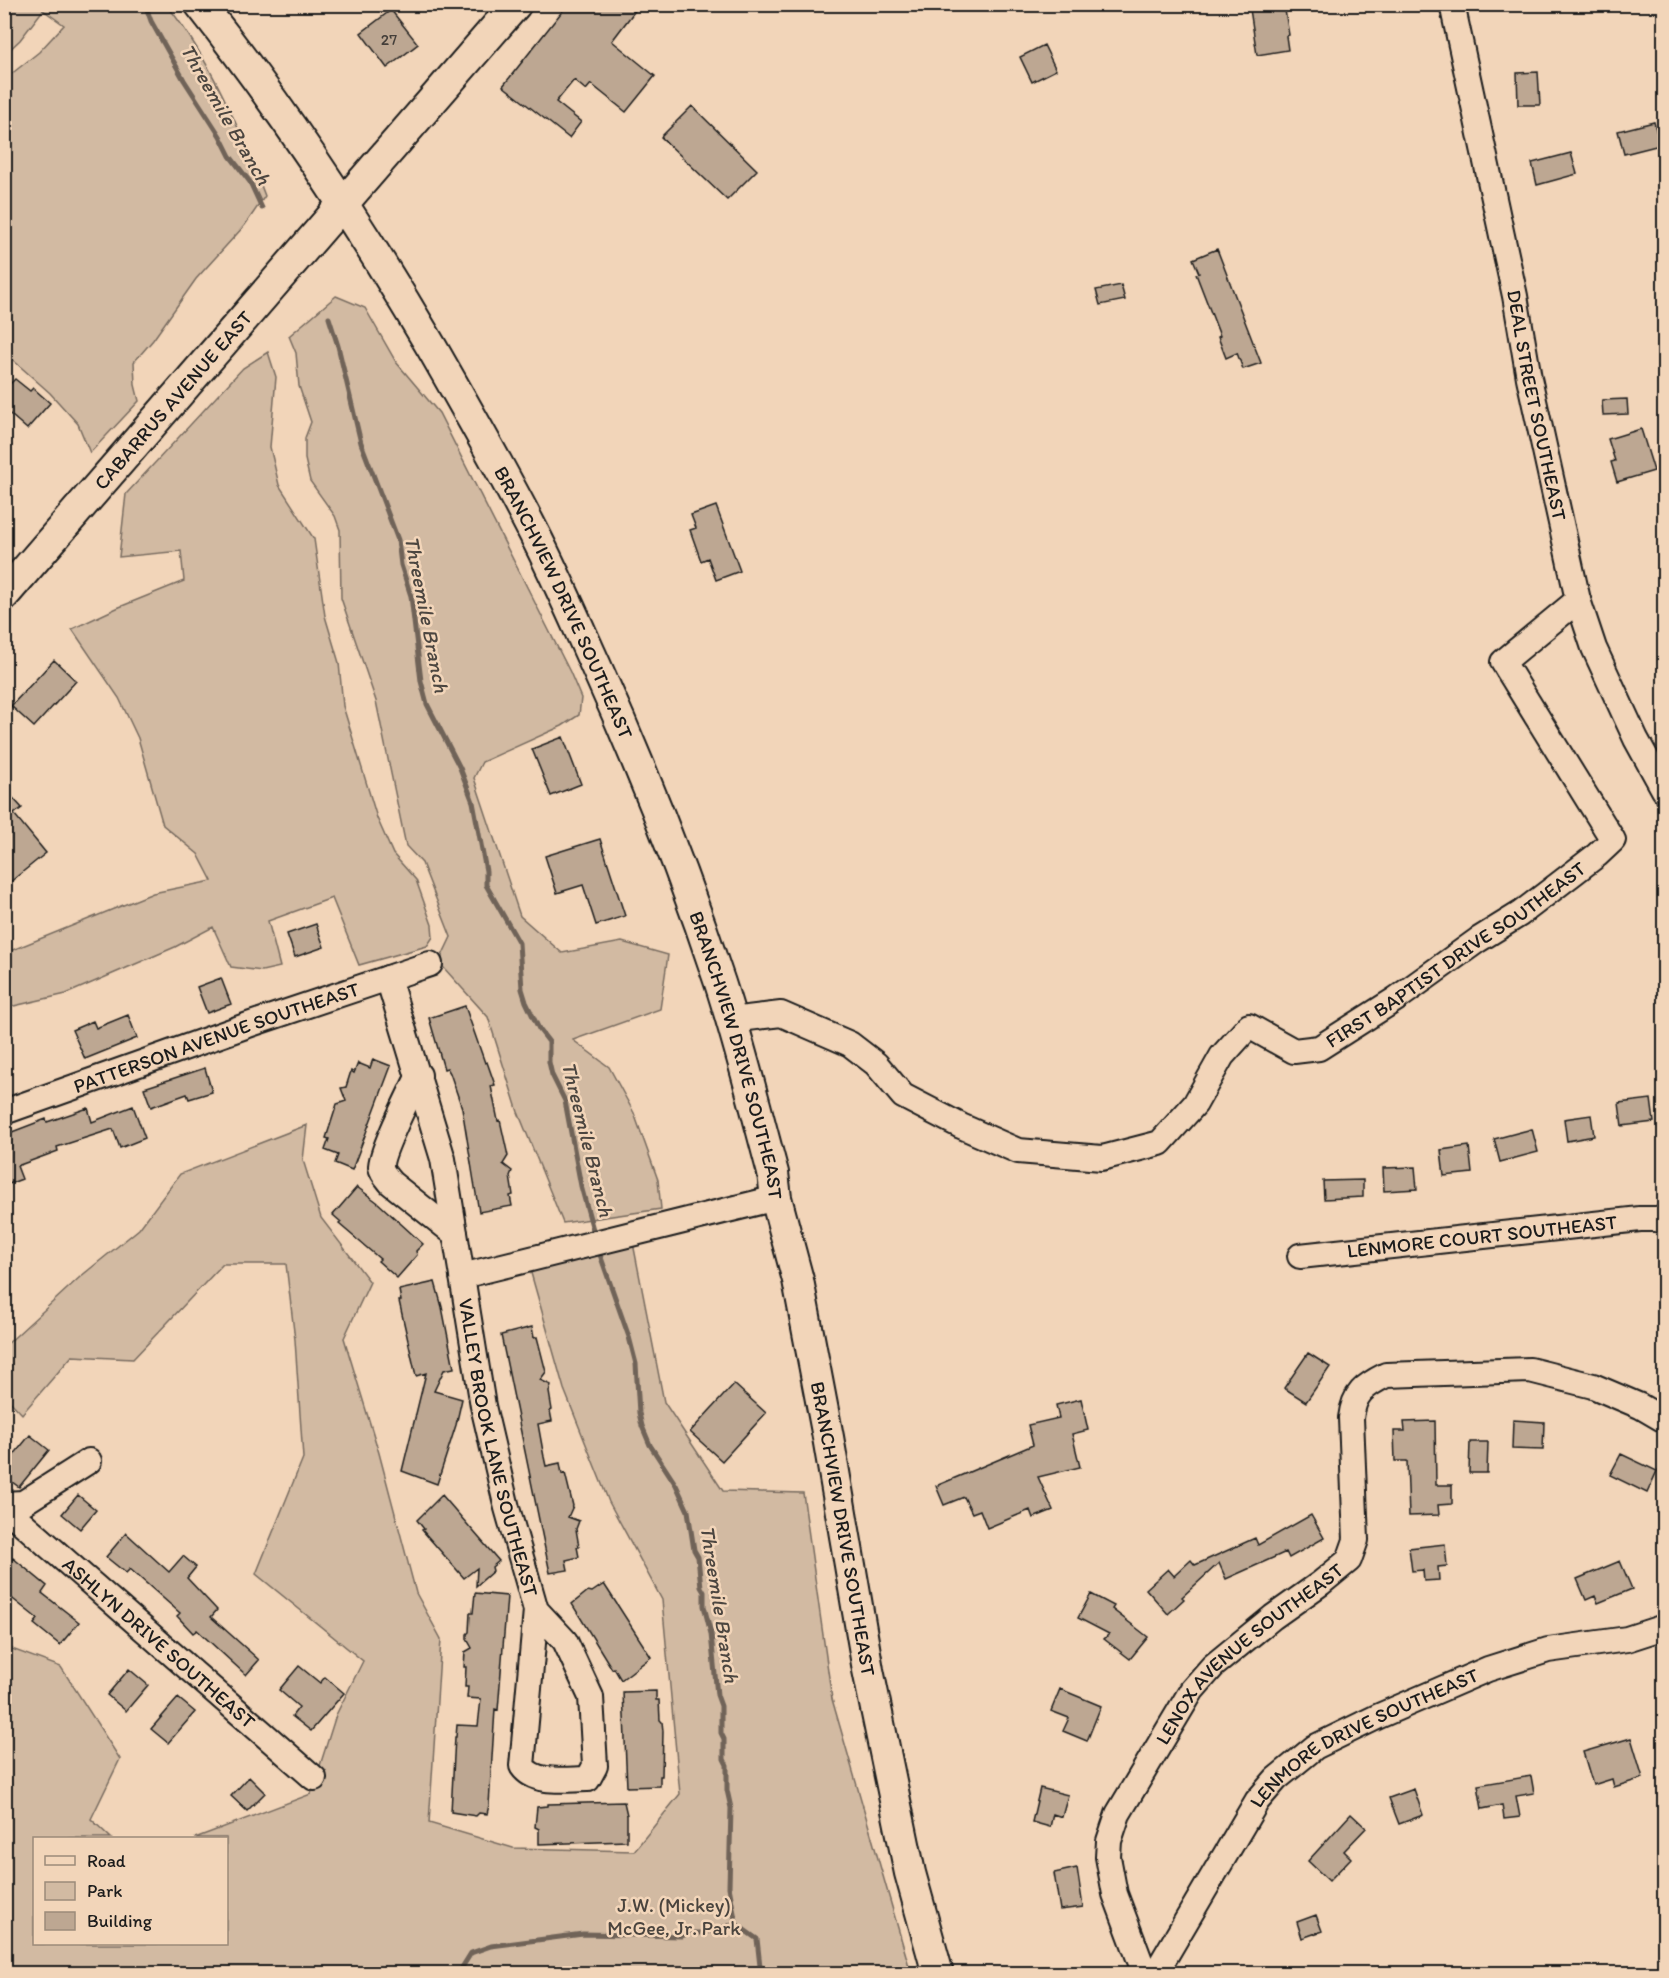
<svg xmlns="http://www.w3.org/2000/svg" width="1669" height="1978" viewBox="0 0 1669 1978" font-family="Itim,sans-serif">
	<style>
		.green { fill: #d2baa2; stroke: #776b5f; stroke-width: 1.5 }
		.lines { fill: none; stroke-linecap: round; stroke-linejoin: round }
		.stream { stroke: #6f6359; stroke-width: 5 }
		.building { fill: #bda792; stroke: #1c1c1c; stroke-width: 1.5 }
		.minor-casing { stroke: #1c1c1c; stroke-width: 28 }
		.major-casing { stroke: #1c1c1c; stroke-width: 34 }
		.minor { stroke: #f2d5b9; stroke-width: 24 }
		.major { stroke: #f2d5b9; stroke-width: 30 }
		.labels { text-anchor: middle; dominant-baseline: central; stroke-width: 5; stroke-linejoin: round; paint-order: stroke }
		.number-label { font-size: 16px; fill: #443f3a }
		.street-label { font-size: 20px; fill: #1c1c1c; stroke: #f2d5b9 }
		.park-label { font-size: 20px; fill: #4a443e; stroke: #f2d5b9 }
		.water-label { font-size: 21px; font-style: italic; fill: #4c4640; stroke: #f2d5b9 }
	</style>
	<rect width="100%" height="100%" fill="#f2d5b9"/>
	<filter id="ink" filterUnits="userSpaceOnUse"><feTurbulence type="fractalNoise" baseFrequency=".0167" numOctaves="2"/><feDisplacementMap in="SourceGraphic" scale="12" xChannelSelector="R" yChannelSelector="G"/><feConvolveMatrix kernelMatrix="1 2 1 2 8 2 1 2 1" color-interpolation-filters="sRGB"/></filter>
	<g filter="url(#ink)">
		<path class="green" d="M5 4 167 5C211 61 240 128 265 196L245 225 196 279 153 340 134 362 135 385 139 401 90 453 78 424 50 393 5 353V79L39 52 64 25 43 10 20 40 5 54Z
			M336 296 365 308 396 362 439 413 570 672 581 698 579 715 562 726 482 762 474 778 520 916 562 953 622 942 668 955 660 1009 573 1040 609 1067 634 1113 658 1180 661 1209 563 1223 518 1112 488 1017 443 967 442 956 451 937 422 863 406 846 376 701 341 598 340 530 335 516 310 481 305 459V438L311 422 299 386 296 353 289 336Z
			M268 352 276 377 270 447 279 485 314 539 325 616 339 663 343 706 377 818 393 854 416 880 432 925 433 937 427 946 359 965 332 898 268 921 280 967 262 971 231 967 213 927 175 947 66 994 5 1008V953L153 893 212 881 198 854 163 825 138 738 119 698 72 629 117 608 184 581 181 551 119 557 126 494 243 368Z
			M307 1125 303 1160 321 1218 370 1282 344 1338 379 1453 416 1593 441 1639 429 1823 513 1848 634 1851 680 1794 662 1600 609 1502 564 1389 529 1266 633 1243 664 1402 723 1491 803 1493 832 1699 911 1973H5L4 1646 61 1667 120 1759 91 1819 111 1838H34V1944H226V1838H195L311 1794 336 1715 363 1661 256 1574 303 1458 295 1340 286 1264H223L133 1359 72 1356 22 1414 5 1396V1346L80 1277 139 1229 180 1174Z"/>
		<g class="lines">
			<path class="stream" d="M145 4 151 21 184 80 220 136 230 156 250 182 262 208
				M329 318 338 346 361 443 398 540 401 565 411 596 421 681 427 704 460 768 473 802 486 871V885L519 943 522 989 526 1002 539 1029 549 1042V1062L552 1075 565 1101 581 1186 595 1237
				M598 1249 629 1337 636 1364 639 1413 642 1426 650 1445 676 1485 688 1511 694 1550 698 1557 701 1587 704 1592V1606L711 1634 717 1695 721 1706V1733L724 1739V1759L727 1765V1790L731 1808 729 1887 736 1924 757 1939 760 1966 765 1974
				M458 1974 471 1953 491 1946 583 1934 682 1936 688 1933H701L736 1924"/>
		</g>
		<path class="building" d="M568 4H640L612 41 655 76 626 112 591 84 586 90 574 80 556 102 581 122 569 138 503 86Z
			M1252 4H1284L1289 35 1286 36 1288 50 1257 55 1250 9 1253 8Z
			M391 10 418 44 387 68 361 33Z
			M1044 45 1056 70 1032 82 1020 57Z
			M1538 72 1540 105H1518L1517 73Z
			M692 106 757 170 727 200 661 137Z
			M1654 122 1660 145 1624 154 1618 131Z
			M1571 153 1577 174 1537 185 1532 163Z
			M1217 249 1261 363 1243 369 1237 353 1226 358 1218 337 1220 336 1196 274 1199 273 1193 259Z
			M1121 285 1125 300 1100 305 1096 290Z
			M15 379 30 391 33 388 50 403 27 429 4 409V390Z
			M1627 399 1628 414 1603 415 1602 400Z
			M1641 429 1654 471 1617 482 1611 462 1615 461 1608 439Z
			M716 506 740 571 716 580 708 558 701 561 690 530 696 528 691 515Z
			M54 660 76 681 34 727 11 706Z
			M563 737 581 784 551 796 532 749Z
			M4 788 22 808 14 814 46 853 4 887Z
			M600 839 625 916 596 925 583 885 557 893 545 856Z
			M316 924 324 947 295 957 287 934Z
			M221 978 231 1004 207 1013 197 987Z
			M465 1006 485 1063 487 1062 495 1085 491 1086 498 1121 500 1120 508 1156 503 1164 512 1171 510 1176 513 1195 510 1196 512 1206 479 1212 462 1108 450 1073 447 1068 444 1069 429 1018Z
			M128 1015 137 1038 85 1059 72 1030 93 1021 96 1028Z
			M373 1059 391 1066 352 1170 335 1163 338 1155 325 1150 329 1139 326 1138 337 1104 346 1101 341 1088 346 1087 351 1071 354 1073 358 1063 370 1068Z
			M205 1068 212 1092 189 1099 187 1094 151 1107 144 1088Z
			M1651 1099 1654 1122 1622 1126 1619 1103Z
			M133 1106 145 1138 120 1148 113 1129 57 1147 58 1151 17 1166 22 1179 4 1186V1135L46 1119 47 1122 88 1108 92 1122Z
			M1591 1115 1594 1136 1567 1141 1564 1119Z
			M1532 1129 1538 1152 1500 1162 1494 1139Z
			M1469 1146 1472 1173 1444 1176 1441 1150Z
			M1415 1167 1417 1189 1384 1191 1383 1168Z
			M1363 1180V1197L1324 1199 1323 1181Z
			M357 1187 377 1202 423 1244 416 1251 417 1255 397 1278 378 1261 380 1259 339 1224 341 1222 333 1215Z
			M435 1282 442 1307 454 1368 444 1370 434 1391 462 1399 456 1425 437 1484 402 1471 426 1373 416 1376 399 1301H401L399 1290Z
			M532 1327 534 1338 537 1337 546 1372 540 1380 551 1385 549 1392 552 1410 550 1411 552 1421 538 1424 544 1457 546 1466 560 1463 562 1474 565 1473 573 1506 568 1517 579 1521 576 1529 579 1547H577L579 1557 566 1560 568 1570 550 1573 501 1335Z
			M1308 1353 1330 1367 1306 1402 1284 1388Z
			M734 1384 766 1413 722 1461 690 1432Z
			M1081 1399 1088 1430 1072 1434 1080 1467 1038 1477 1053 1510 1033 1518 1030 1510 987 1528 980 1510 972 1513 964 1497 944 1505 936 1486 1033 1445 1028 1425 1059 1418 1056 1405Z
			M1513 1420 1544 1422 1543 1450 1512 1449Z
			M1435 1421 1436 1485H1452V1504L1438 1505 1439 1515 1409 1516 1407 1461H1395L1394 1431H1405L1404 1422Z
			M30 1435 49 1450 19 1487 4 1476V1467Z
			M1470 1442H1488L1487 1473H1469Z
			M1621 1454 1657 1471 1647 1493 1610 1475Z
			M78 1495 96 1510 80 1529 62 1514Z
			M442 1495 499 1561 492 1567 493 1571 476 1586 477 1568 464 1578 422 1530 424 1529 417 1520Z
			M1311 1515 1324 1538 1289 1558 1286 1552 1226 1579 1219 1563 1182 1597 1184 1599 1168 1614 1146 1589 1168 1569 1174 1576 1191 1560 1195 1565 1255 1538 1258 1545Z
			M126 1533 169 1572 183 1556 196 1567 187 1578 217 1610 211 1617 259 1660 246 1675 197 1630 193 1633 177 1616 180 1613 130 1569 126 1573 106 1557Z
			M1445 1544 1447 1566 1438 1567 1439 1580 1424 1581 1423 1570 1412 1571 1409 1548Z
			M13 1558 47 1586 42 1593 79 1622 60 1645 34 1624 38 1619 4 1592V1569Z
			M1620 1561 1632 1589 1598 1603 1595 1596 1586 1600 1577 1579Z
			M604 1584 651 1657 621 1680 614 1668 612 1669 572 1604 588 1591 592 1592Z
			M475 1593 507 1596 498 1710 495 1709 489 1805 487 1814 479 1813 476 1816 451 1812 455 1737H456L457 1725 478 1726 481 1699 467 1698 468 1687H465L466 1667H464L465 1652 472 1648 467 1639V1634L469 1632 470 1613H473Z
			M1091 1594 1114 1606 1112 1609 1148 1637 1130 1659 1104 1639 1109 1634 1078 1618Z
			M299 1666 320 1683 325 1677 344 1693 311 1731 292 1716 299 1707 279 1690Z
			M129 1669 148 1685 126 1711 107 1695Z
			M1060 1689 1101 1706 1087 1741 1063 1731 1069 1718 1051 1711Z
			M656 1691V1700H659L660 1720 662 1722 663 1731 662 1776H660V1786L627 1787 623 1692Z
			M178 1698 195 1712 168 1743 151 1729Z
			M1631 1738 1643 1778 1614 1787 1612 1779 1593 1785 1583 1752Z
			M1531 1776 1534 1793 1516 1796 1520 1817 1504 1819 1502 1805 1482 1809 1478 1785Z
			M249 1777 265 1793 247 1811 231 1796Z
			M1040 1788 1068 1795 1062 1817 1053 1814 1050 1827 1032 1822Z
			M1414 1789 1423 1815 1399 1824 1389 1798Z
			M624 1802 627 1815V1841L539 1844V1829L535 1827 537 1807 548 1806V1804Z
			M1351 1814 1366 1828 1344 1851 1351 1858 1329 1881 1308 1861Z
			M1077 1868 1083 1907 1060 1910 1054 1873Z
			M1316 1915 1322 1931 1302 1938 1297 1922Z"/>
		<g class="lines">
			<defs>
				<g id="minor">
					<path id="s1" d="M1452 4 1515 296 1529 378 1578 600 1594 648 1636 739 1664 790"/>
					<path id="s2" d="M388 978 443 1159 483 1406 507 1508 536 1610 565 1641 591 1697 595 1766 588 1779C567 1779 535 1785 522 1766L536 1610"/>
					<path id="s3" d="M731 1020 781 1014 850 1044 876 1064 903 1096 961 1126 1018 1151 1102 1158 1160 1143 1195 1104 1222 1056 1249 1026 1294 1051 1319 1048 1396 999 1478 940 1520 914 1597 855 1613 840 1503 662 1578 600"/>
					<path d="M419 1075C411 1092 380 1153 381 1167 382 1173 387 1178 391 1183L455 1234"/>
					<path id="s4" d="M4 1112 251 1024 430 964"/>
					<path id="s5" d="M1300 1256 1640 1219H1658L1664 1222"/>
					<path d="M462 1276 776 1198"/>
					<path d="M4 1504 23 1503 89 1461"/>
					<path id="s6" d="M4 1507 314 1778"/>
					<path id="s7" d="M1145 1974 1115 1894 1108 1857 1109 1841 1118 1814 1192 1690 1213 1666 1273 1617 1321 1583 1349 1560 1356 1540 1351 1418C1354 1393 1364 1386 1386 1375L1530 1370 1593 1386 1640 1406 1664 1420"/>
					<path id="s8" d="M1155 1974 1257 1801 1276 1779 1315 1747 1379 1716 1488 1669 1548 1650 1627 1639 1664 1627"/>
				</g>
				<g id="major">
					<path id="s9" d="M200 4C286 113 362 229 432 348 467 409 502 470 534 533 556 576 575 620 595 664 642 768 684 874 720 983 740 1045 756 1110 773 1173L776 1198 798 1280 828 1437 868 1670 910 1873 938 1974"/>
					<path id="s10" d="M4 595 516 4"/>
				</g>
			</defs>
			<use href="#minor" class="minor-casing"/>
			<use href="#major" class="major-casing"/>
			<use href="#minor" class="minor"/>
			<use href="#major" class="major"/>
		</g>
	</g>
	<g class="labels">
		<g class="number-label">
			<text x="389" y="39">27</text>
		</g>
		<g class="street-label">
			<text stroke="none"><textPath href="#s10" startOffset="258">CABARRUS AVENUE EAST</textPath></text>
			<text stroke="none"><textPath href="#s1" startOffset="410">DEAL STREET SOUTHEAST</textPath></text>
			<text stroke="none"><textPath href="#s9" startOffset="702">BRANCHVIEW DRIVE SOUTHEAST</textPath></text>
			<text stroke="none"><textPath href="#s3" startOffset="862">FIRST BAPTIST DRIVE SOUTHEAST</textPath></text>
			<text stroke="none"><textPath href="#s4" startOffset="225">PATTERSON AVENUE SOUTHEAST</textPath></text>
			<text stroke="none"><textPath href="#s9" startOffset="1188">BRANCHVIEW DRIVE SOUTHEAST</textPath></text>
			<text stroke="none"><textPath href="#s5" startOffset="183">LENMORE COURT SOUTHEAST</textPath></text>
			<text stroke="none"><textPath href="#s2" startOffset="483">VALLEY BROOK LANE SOUTHEAST</textPath></text>
			<text stroke="none"><textPath href="#s9" startOffset="1674">BRANCHVIEW DRIVE SOUTHEAST</textPath></text>
			<text stroke="none"><textPath href="#s6" startOffset="206">ASHLYN DRIVE SOUTHEAST</textPath></text>
			<text stroke="none"><textPath href="#s7" startOffset="378">LENOX AVENUE SOUTHEAST</textPath></text>
			<text stroke="none"><textPath href="#s8" startOffset="327">LENMORE DRIVE SOUTHEAST</textPath></text>
		</g>
		<g class="park-label">
			<text x="674" y="1905">J.W. (Mickey)<tspan x="674" dy="23">McGee, Jr. Park</tspan></text>
		</g>
		<g class="water-label">
			<text transform="translate(226 114) rotate(60)">Threemile Branch</text>
			<text transform="translate(427 614) rotate(79)">Threemile Branch</text>
			<text transform="translate(588 1139) rotate(76)">Threemile Branch</text>
			<text transform="translate(720 1604) rotate(81)">Threemile Branch</text>
		</g>
	</g>
	<rect width="1669" height="1978" fill="none" stroke="#f2d5b9" stroke-width="24"/>
	<rect x="12" y="12" width="1645" height="1954" fill="none" stroke="#1c1c1c" stroke-width="2" filter="url(#ink)"/>
	<rect x="33" y="1837" width="195" height="108" fill="#f2d5b9" stroke="#9c8b7a" stroke-width="1.5"/>
	<rect x="45" y="1856" width="30" height="9" fill="#f2d5b9" stroke="#9c8b7a" stroke-width="1.5"/>
	<text x="87" y="1867" font-size="18" fill="#1c1c1c">Road</text>
	<rect x="45" y="1882" width="30" height="18" fill="#d2baa2" stroke="#9c8b7a" stroke-width="1.5"/>
	<text x="87" y="1897" font-size="18" fill="#1c1c1c">Park</text>
	<rect x="45" y="1912" width="30" height="18" fill="#bda792" stroke="#9c8b7a" stroke-width="1.5"/>
	<text x="87" y="1927" font-size="18" fill="#1c1c1c">Building</text>
</svg>
